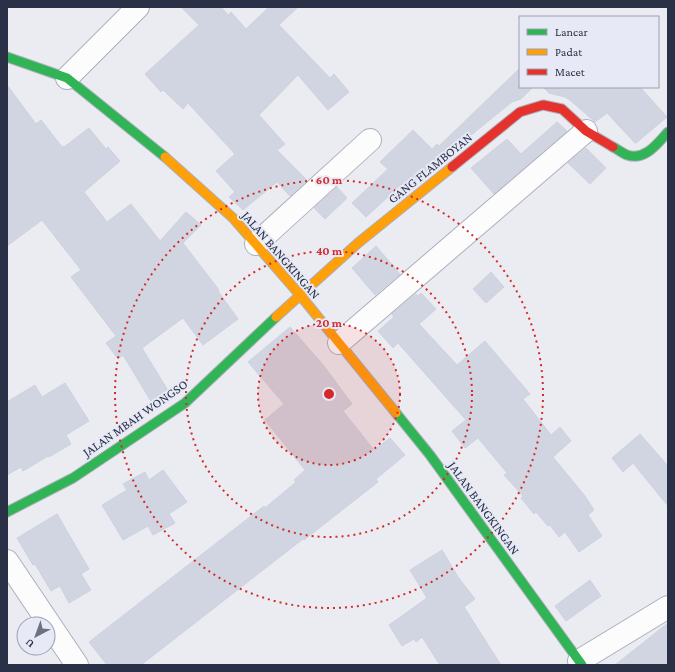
<svg xmlns="http://www.w3.org/2000/svg" width="675" height="672" viewBox="0 0 675 672" font-family="'Crimson Pro',serif">
	<style>
		.building { fill: #d1d5e1; stroke: #ced2df }
		.lines { fill: none; stroke-linecap: round; stroke-linejoin: round }
		.street-casing { stroke: #acafbc; stroke-width: 24 }
		.fast-casing { stroke: #acafbc; stroke-width: 11 }
		.slow-casing { stroke: #acafbc; stroke-width: 11 }
		.jam-casing { stroke: #acafbc; stroke-width: 11 }
		.street { stroke: #fcfcfd; stroke-width: 22 }
		.fast { stroke: #30b455; stroke-width: 9 }
		.slow { stroke: #ff9f0a; stroke-width: 9 }
		.jam { stroke: #e5322d; stroke-width: 9 }
		.ring { fill: none; stroke: #d62828; stroke-width: 2; stroke-dasharray: 2 4 }
		.labels { text-anchor: middle; dominant-baseline: central; stroke-width: 4; stroke-linejoin: round; paint-order: stroke }
		.street-label { font-size: 13px; fill: #2a3046; stroke: #e7eaf6 }
		.centre { fill: #d62828; stroke: #e7eaf6; stroke-width: 2 }
		.ring-label { font-size: 12px; text-anchor: middle; font-weight: bold; fill: #d62828; stroke: #e7eaf6; stroke-width: 4; stroke-linejoin: round; paint-order: stroke }
	</style>
	<rect width="100%" height="100%" fill="#eaecf2"/>
	<path class="building" d="M181 7H221L228 15 231 12 246 29 269 7H298L279 25 330 78 334 74 349 92 328 110 298 75 259 115 285 144 277 150 307 180 290 196 277 182 243 210 229 197 235 192 216 171 235 154 188 103 183 109 163 90 161 92 145 74 199 25Z
		M520 68V87H533L521 99 512 102 407 187 403 183 366 217 352 203 388 169 380 162 413 130 432 149 437 144 439 146Z
		M7 85 36 124 41 120 62 147 64 146V147L89 128 106 149 108 147 120 161 84 192 107 222 131 204 160 241 186 212 201 225 183 243 219 290 218 291 238 319 203 345 183 318 142 348 172 397 155 408 123 355 118 359 106 343 116 336 71 277 81 270 42 220 7 246Z
		M543 87H640L667 117 636 143H635L607 113 595 122 570 100 565 97 549 93Z
		M557 122 567 131 494 194 471 168 507 139 521 154Z
		M586 148 606 168 590 184 568 163Z
		M337 187 347 198 325 219 314 208Z
		M376 246 400 274 375 295 352 268Z
		M491 272 504 287 486 303 473 289Z
		M421 293 436 309 419 324 457 365 485 341 530 394 523 399 551 435 560 427 571 441 553 457 585 496 594 510 588 515 602 536 579 552 565 532 559 537 550 525 548 526 536 512 534 514 521 498 523 496 504 475 507 473 478 438 465 448 452 431 466 420 398 343 393 348 378 331 394 317 392 314 416 294 418 296Z
		M290 327 324 366 352 404 343 411 374 450 390 438 405 455 376 479 378 482 304 540 303 539 141 665H107L89 642 264 506 265 508 296 482 294 480 305 470 265 420 284 404 248 362Z
		M65 383 89 421 66 435 71 444 49 457 48 456 23 471 21 467 7 475V402L35 385 42 397Z
		M640 434 668 466V506L633 463 623 472 612 458Z
		M163 470 187 502 169 514 175 523 153 535 148 526 123 540 102 505 127 490 123 484 145 472 149 480Z
		M57 514 89 569 81 574 91 590 69 603 60 586 51 591 35 564 33 565 17 538Z
		M442 550 458 577 475 599 464 607 501 665H440L422 637 416 642 414 639 402 646 389 625 427 598 410 570Z
		M590 580 601 596 566 621 555 606Z
		M668 623V665H615Z"/>
	<g class="lines">
		<defs>
			<path id="street" d="M67 78 138 7
				M256 244 370 140
				M339 343 586 131
				M7 561 77 665
				M579 661 668 607"/>
			<path id="fast" d="M7 57 67 78 165 157
				M613 147C617 149 622 153 627 155 645 161 657 144 668 132
				M396 413 430 455 582 665
				M7 512 73 478 185 403 276 317"/>
			<path id="slow" d="M165 157 233 218 300 295 396 413
				M276 317 358 243 452 167"/>
			<path id="jam" d="M452 167 520 112 543 105 562 109 586 131 613 147"/>
		</defs>
		<use href="#street" class="street-casing"/>
		<use href="#fast" class="fast-casing"/>
		<use href="#slow" class="slow-casing"/>
		<use href="#jam" class="jam-casing"/>
		<use href="#street" class="street"/>
		<use href="#fast" class="fast"/>
		<use href="#slow" class="slow"/>
		<use href="#jam" class="jam"/>
	</g>
	<circle cx="329" cy="394" r="71" fill="#d62828" fill-opacity=".12"/>
	<g class="ring">
		<circle cx="329" cy="394" r="71"/>
		<circle cx="329" cy="394" r="143"/>
		<circle cx="329" cy="394" r="214"/>
	</g>
	<g class="labels">
		<g class="street-label">
			<text transform="translate(430 168) rotate(-39)">GANG FLAMBOYAN</text>
			<text transform="translate(281 255) rotate(49)">JALAN BANGKINGAN</text>
			<text transform="translate(135 418) rotate(-35)">JALAN MBAH WONGSO</text>
			<text transform="translate(484 508) rotate(54)">JALAN BANGKINGAN</text>
		</g>
	</g>
	<circle cx="329" cy="394" r="6" class="centre"/>
	<g class="ring-label">
		<text x="329" y="184">60 m</text>
		<text x="329" y="255">40 m</text>
		<text x="329" y="327">20 m</text>
	</g>
	<rect width="675" height="672" fill="none" stroke="#2a3046" stroke-width="16"/>
	<rect x="519" y="16" width="140" height="72" fill="#e7eaf6" stroke="#9ba0b0"/>
	<rect x="527" y="29" width="20" height="6" fill="#30b455" stroke="#9ba0b0"/>
	<text x="555" y="36" font-size="12" fill="#2a3046">Lancar</text>
	<rect x="527" y="49" width="20" height="6" fill="#ff9f0a" stroke="#9ba0b0"/>
	<text x="555" y="56" font-size="12" fill="#2a3046">Padat</text>
	<rect x="527" y="69" width="20" height="6" fill="#e5322d" stroke="#9ba0b0"/>
	<text x="555" y="76" font-size="12" fill="#2a3046">Macet</text>
	<g transform="translate(36 636) rotate(221)"><circle r="19" fill="#e7eaf6" stroke="#9ba0b0"/>
	<path d="M0-3L7 15L0 10L-7 15Z" fill="#6d7282"/>
	<text y="-6" font-size="11" font-weight="bold" text-anchor="middle" fill="#2a3046">U</text>
	</g>
</svg>
